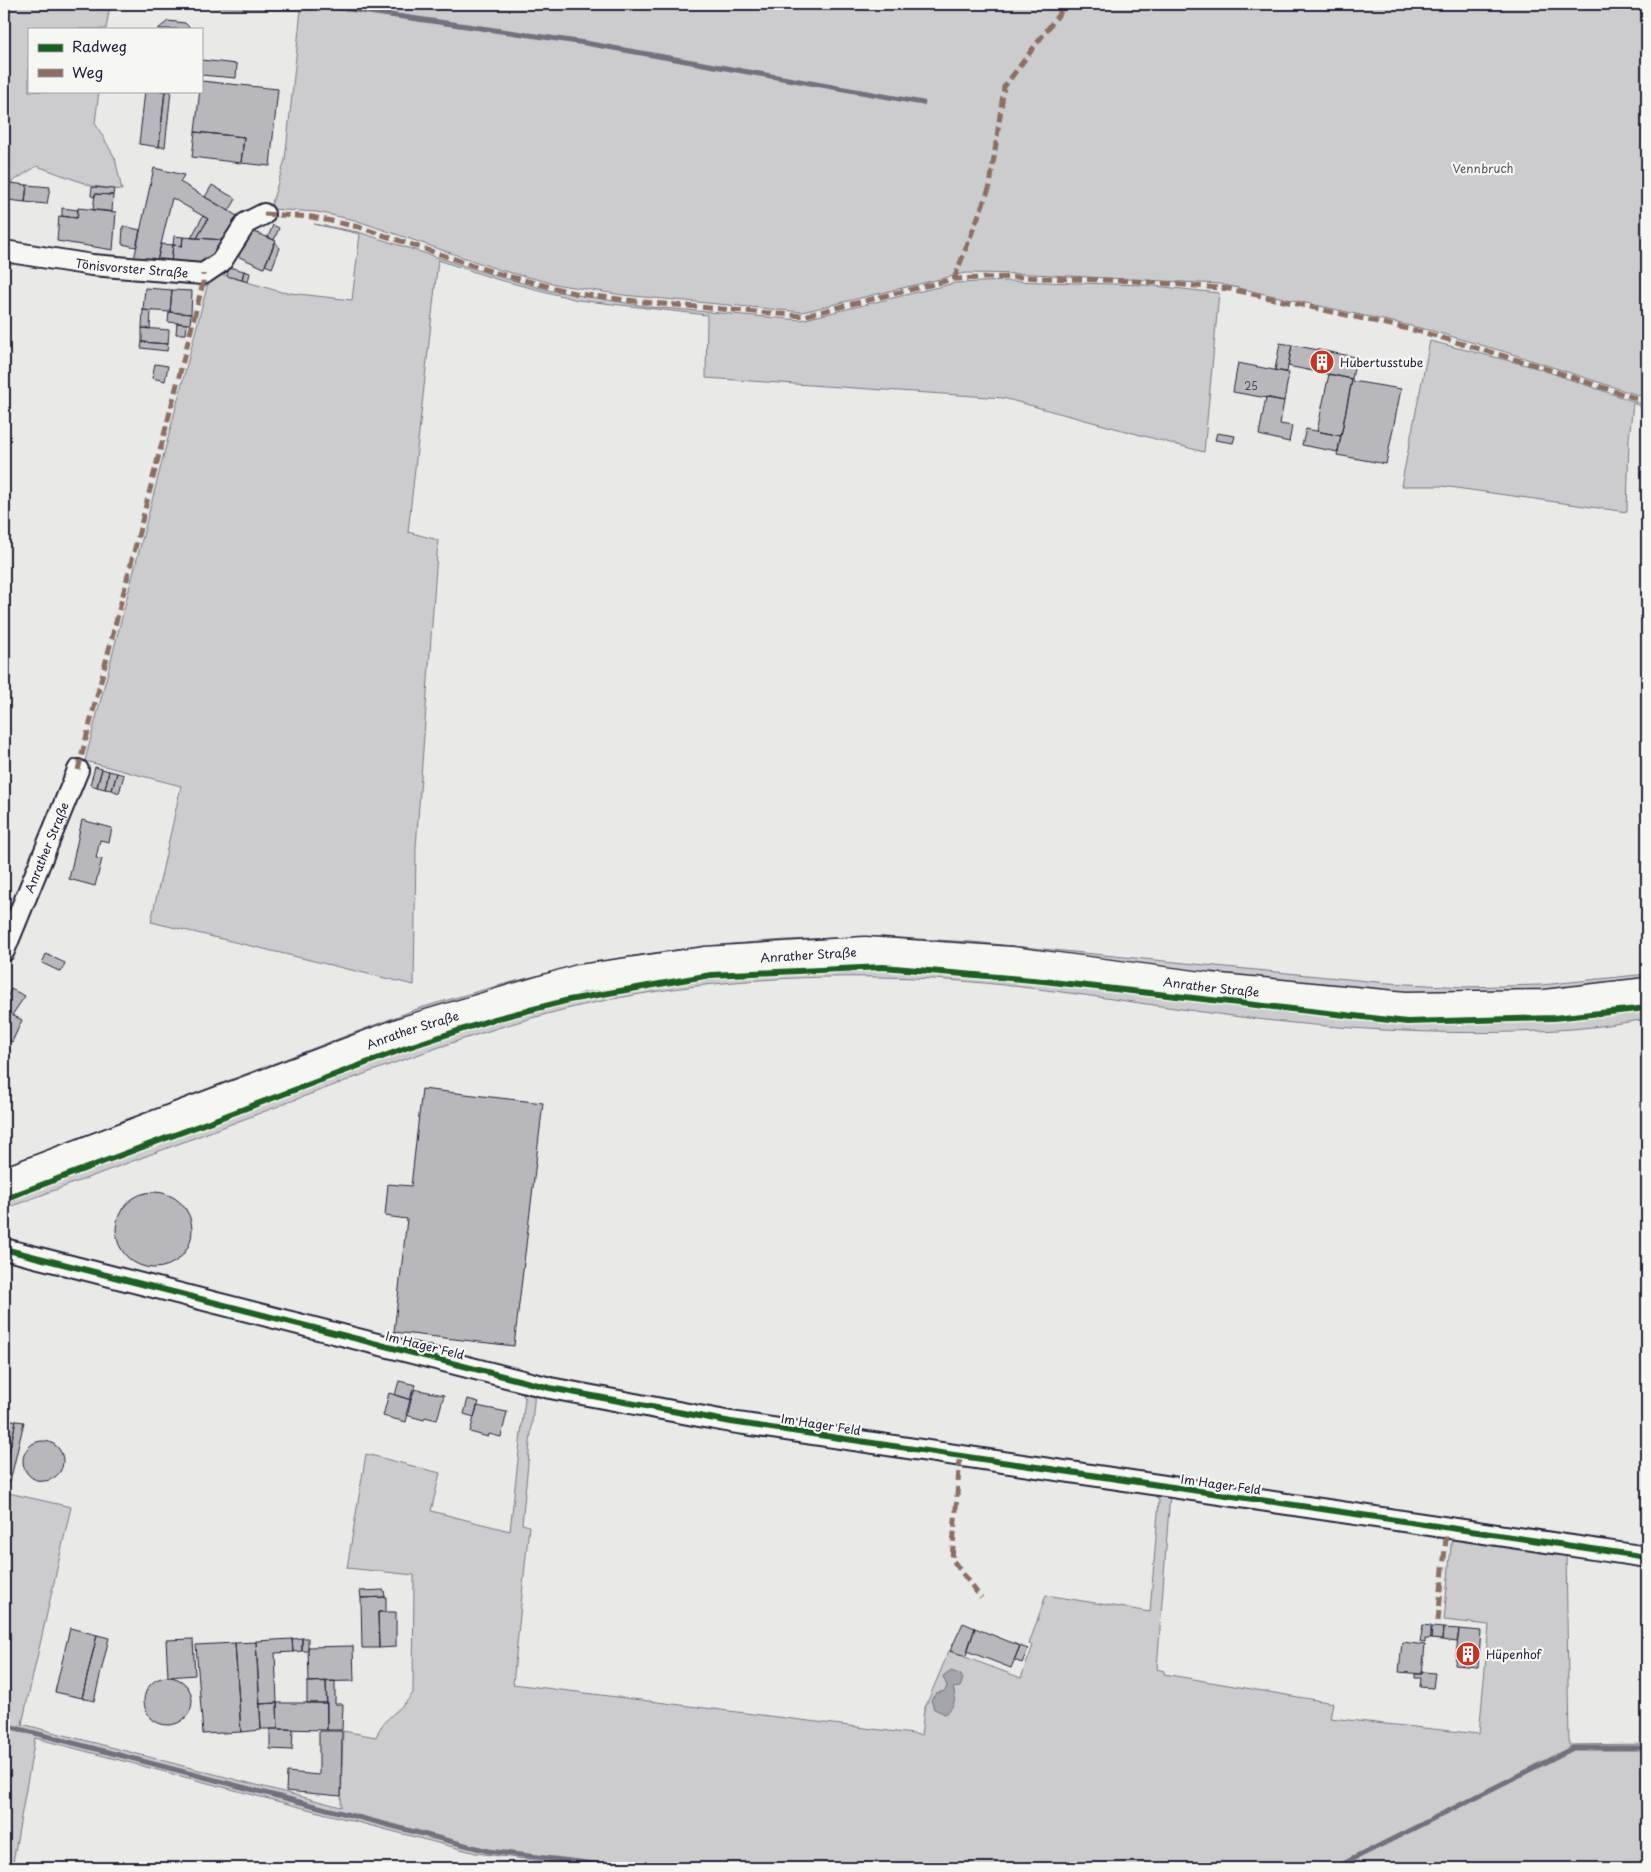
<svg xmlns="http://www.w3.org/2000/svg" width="1651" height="1872" viewBox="0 0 1651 1872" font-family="'Playpen Sans',sans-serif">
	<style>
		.green { fill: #ccccce; stroke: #777784 }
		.water { fill: #a5a5ac; stroke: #71717f }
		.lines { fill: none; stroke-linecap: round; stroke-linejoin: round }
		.stream { stroke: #71717f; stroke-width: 5 }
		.building { fill: #b8b8bc; stroke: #22223b }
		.street-casing { stroke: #22223b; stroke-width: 24 }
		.secondary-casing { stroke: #22223b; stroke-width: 31 }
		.street { stroke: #f6f6f2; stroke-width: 20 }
		.secondary { stroke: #f6f6f2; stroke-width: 28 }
		.quiet { stroke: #8d6e63; stroke-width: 5; stroke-dasharray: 10 5; stroke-linecap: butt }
		.cycleway-casing { stroke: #f6f6f2; stroke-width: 9 }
		.cycleway { stroke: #1b5e20; stroke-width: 6 }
		.labels { text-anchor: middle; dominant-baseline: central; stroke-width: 4.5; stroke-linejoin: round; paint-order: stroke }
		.number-label { font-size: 10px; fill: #48485b }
		.park-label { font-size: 12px; fill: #555567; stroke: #f6f6f2 }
		.street-label { font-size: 12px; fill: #22223b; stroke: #f6f6f2 }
		.poi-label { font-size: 12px; fill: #22223b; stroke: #f6f6f2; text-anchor: start }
	</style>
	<rect width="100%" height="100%" fill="#e9e9e7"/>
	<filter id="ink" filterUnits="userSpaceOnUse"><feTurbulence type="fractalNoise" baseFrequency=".02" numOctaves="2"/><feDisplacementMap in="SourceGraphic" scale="10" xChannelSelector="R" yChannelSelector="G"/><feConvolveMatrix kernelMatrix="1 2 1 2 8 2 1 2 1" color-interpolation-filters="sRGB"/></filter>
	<g filter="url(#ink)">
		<path class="green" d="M4 4H1647V398L1509 353 1429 330 1220 284 1032 274 965 273 802 312 623 295 560 285 500 270 355 220 317 212 270 209 285 160 301 10 110 5 106 29H29V91H99L95 123 115 158 122 190 92 186 37 166 4 187Z
			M314 224 358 232 496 276 552 291 651 307 801 320 955 283 1009 281 1145 285 1219 293 1204 452 1003 398 706 378 707 315 578 300 496 279 438 260 408 532 438 540 416 847 414 985 151 922 181 786 85 761 209 279 224 275 281 292 352 300 360 234Z
			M1430 341 1534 367 1647 406V409L1633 403 1629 439 1627 512 1442 486H1401Z
			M883 937 972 942 1388 983 1465 987 1542 985 1647 974V983L1598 990 1409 996 972 949 621 966 4 1173V1166L414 1010C484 989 554 969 627 957 712 943 797 938 883 937Z
			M895 961 1292 1006 1647 1001V1019C1622 1023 1597 1027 1572 1029 1479 1036 1386 1032 1293 1023 1155 1009 1020 979 881 977 774 975 665 985 562 1010 474 1032 389 1065 305 1096 205 1134 104 1172 4 1209V1191L372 1051 582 990 687 971Z
			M517 1387 535 1392 522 1524 529 1526 513 1684 921 1735 924 1710 949 1651 1021 1678 1033 1646 1029 1644 1046 1595 1150 1612 1159 1500 1151 1492 1170 1494 1157 1669 1164 1671V1674L1333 1703 1330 1718 1479 1734 1489 1625 1444 1620 1452 1535 1566 1551 1569 1745 1647 1744V1868H597L476 1853 35 1738 12 1868H4V1492L71 1507 22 1724 341 1807 343 1731 376 1737C383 1716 401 1712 413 1693L414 1575 347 1568 366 1454 440 1473 431 1511 510 1531 525 1398Z"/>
		<path class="water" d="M951 1671 960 1674 963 1679 960 1687 953 1688C957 1698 954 1708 945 1714L934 1709 931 1700 936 1693 945 1691 947 1686 943 1677Z"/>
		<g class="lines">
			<path class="stream" d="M244 4 320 5 585 43 923 103
				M4 1725 488 1851 629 1868
				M1335 1868 1573 1748H1647"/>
		</g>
		<path class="building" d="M168 21 185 23 191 29H158Z
			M201 60 237 64 236 78 201 75Z
			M201 81 278 89 270 166 241 163 244 137 195 132Z
			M145 91H165L159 147 139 144Z
			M165 91H171L165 147H159Z
			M195 132 244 137 241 163 192 157Z
			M154 168 184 175 180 182 237 216 224 240 197 238 208 219 172 198 157 261 134 259Z
			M10 183 27 185 25 202 8 200Z
			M27 185 50 187 47 204 25 202Z
			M212 185 236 199 229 211 205 197Z
			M92 187 114 189 113 195 95 194V197L91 196Z
			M95 194 113 195 112 212 93 210Z
			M62 208 78 210 77 218 62 216Z
			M78 208 116 212 113 250 57 241 59 216 77 218Z
			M203 216 208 219 197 238H191Z
			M273 225 279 228 274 240 268 237Z
			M123 226 140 230 136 247 122 244Z
			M250 230 276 241 264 268 235 255Z
			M174 236 183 237 182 246 173 245Z
			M183 237 224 240 212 261 204 265 171 262 173 245 182 246Z
			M275 242 280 248 272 268 265 265Z
			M161 244 173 245 171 262 157 261Z
			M229 267 244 271 242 280 227 276Z
			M244 271 250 273 248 282 242 280Z
			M145 288 172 290 170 312 143 310Z
			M172 290 192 291 191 314 170 312Z
			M143 310 151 311 150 329 142 328Z
			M169 312 191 314 190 324 168 322Z
			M177 323 187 324 186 334H176Z
			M142 328 169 330 168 344 142 342Z
			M142 342 168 344 167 351 141 348Z
			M1280 343 1292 345 1287 372 1275 370Z
			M1292 345 1356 357 1352 379 1288 366Z
			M1238 363 1289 373 1284 401 1233 392Z
			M155 364 168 366 165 381 152 378Z
			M1329 374 1352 379 1341 436 1317 431Z
			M1352 381 1401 389 1386 464 1337 455Z
			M1266 397 1284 401 1280 424 1292 426 1289 442 1259 435Z
			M1306 429 1341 436 1338 452 1302 445Z
			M1217 433 1235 436 1233 443 1215 440Z
			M95 767 102 769 97 787 90 785Z
			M102 769 109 771 105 789 97 787Z
			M109 771 117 773 112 790 105 789Z
			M117 773 124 775 119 793 112 790Z
			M82 820 112 828 109 842 100 840 96 858 102 859 95 886 69 879Z
			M46 954 65 963 61 972 42 963Z
			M11 989 25 996 12 1015 22 1020 12 1042 4 1038V1004Z
			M422 1089 543 1103 514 1346 394 1332 407 1219 385 1216 388 1184 411 1186Z
			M116 1230a38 38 0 1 1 76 0a38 38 0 1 1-76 0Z
			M399 1381 416 1385 411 1400 395 1395Z
			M413 1389 444 1395 437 1420 425 1417 424 1420 406 1415Z
			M389 1393 411 1400 406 1422 383 1416Z
			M468 1399 479 1402 474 1417 464 1414Z
			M477 1406 507 1412 501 1437 489 1434 488 1437 470 1432Z
			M4 1418 16 1421 4 1475Z
			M16 1421 24 1422 10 1482 4 1481V1475Z
			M23 1461a20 20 0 1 1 40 0a20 20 0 1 1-40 0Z
			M384 1590 385 1597 361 1598 360 1591Z
			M386 1597V1612H378L379 1648H362L361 1598Z
			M378 1612H396V1647L379 1648Z
			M963 1623 975 1628 966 1656 950 1651Z
			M1423 1625 1431 1626V1639H1425V1643L1420 1642Z
			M1432 1627 1443 1628 1442 1640 1431 1639Z
			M70 1628 97 1635 82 1698 55 1692Z
			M975 1628 1020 1646 1011 1668 967 1651Z
			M1443 1628 1459 1629 1457 1642 1442 1640Z
			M1459 1629 1481 1631 1478 1667 1455 1665Z
			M97 1635 109 1638 94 1701 82 1698Z
			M302 1638V1651L293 1652 292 1639Z
			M302 1638H308V1651H302Z
			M193 1639 195 1675 168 1677 166 1640Z
			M292 1639 293 1652 275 1653 277 1703 260 1704 256 1641Z
			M256 1642 261 1730 241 1732 235 1643Z
			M1402 1642 1425 1645 1422 1674 1399 1672Z
			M235 1643 241 1732 203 1734 196 1645Z
			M353 1646 354 1681 309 1682 308 1647Z
			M1020 1646 1028 1649 1022 1663 1014 1660Z
			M1422 1672 1435 1673 1433 1688 1420 1687 1421 1678H1415V1674H1422Z
			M144 1701a24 24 0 1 1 48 0a24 24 0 1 1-48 0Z
			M326 1681H335V1704H343L342 1730H327Z
			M326 1681 327 1703H307V1682Z
			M277 1703H327V1730L278 1729Z
			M277 1703 278 1729H261L260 1704Z
			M270 1729H293L292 1750 270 1749Z
			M319 1731H342L341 1796 286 1791 287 1772 319 1775Z"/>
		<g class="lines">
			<defs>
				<g id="street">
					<path id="s1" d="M4 251 92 265 203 274 221 262 246 223 264 214"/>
					<path id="s2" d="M4 951 78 770"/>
					<path d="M4 1249 550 1388 731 1422 1647 1557"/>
				</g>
				<g id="secondary">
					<path id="s3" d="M4 1182 404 1031 579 979 705 961 865 951 1011 961 1209 987 1405 1006 1545 1004 1647 992"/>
				</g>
			</defs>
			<use href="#street" class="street-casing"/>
			<use href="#secondary" class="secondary-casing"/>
			<use href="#street" class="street"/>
			<use href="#secondary" class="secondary"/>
			<path class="quiet" d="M264 214 312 217 359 227 496 273 578 294 652 303 803 316 954 279 1016 277 1135 281 1230 289 1422 332 1538 366 1647 402
				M954 279 990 186 1004 87 1062 10 1070 4
				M78 770 203 283V274
				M960 1457 952 1559 981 1598
				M1438 1621 1447 1528"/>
			<defs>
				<path id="cycleway" d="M4 1199 406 1048 491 1020 569 1000 711 975 883 967 1043 981 1407 1022 1554 1018 1647 1008
					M4 1249 550 1388 731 1422 1647 1557"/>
			</defs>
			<use href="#cycleway" class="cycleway-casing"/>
			<use href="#cycleway" class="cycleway"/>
		</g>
	</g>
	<defs>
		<symbol id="building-disc" viewBox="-11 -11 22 22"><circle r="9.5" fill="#c8321e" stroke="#f6f6f2"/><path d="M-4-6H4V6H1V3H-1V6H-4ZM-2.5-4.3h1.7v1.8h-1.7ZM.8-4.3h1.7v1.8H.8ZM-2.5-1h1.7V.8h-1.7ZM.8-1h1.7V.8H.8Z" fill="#fff"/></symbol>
	</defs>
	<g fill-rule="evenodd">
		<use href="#building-disc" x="1308" y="348" width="28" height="28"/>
		<use href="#building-disc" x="1454" y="1640" width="28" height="28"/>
	</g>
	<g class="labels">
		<g class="number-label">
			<text x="1251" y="385">25</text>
		</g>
		<g class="park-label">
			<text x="1483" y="168">Vennbruch</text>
		</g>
		<g class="street-label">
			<text stroke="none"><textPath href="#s1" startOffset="129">Tönisvorster Straße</textPath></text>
			<text stroke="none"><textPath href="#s2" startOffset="112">Anrather Straße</textPath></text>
			<text stroke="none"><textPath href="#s3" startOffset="841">Anrather Straße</textPath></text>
			<text stroke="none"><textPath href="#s3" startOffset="1246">Anrather Straße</textPath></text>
			<text stroke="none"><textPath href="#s3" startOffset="436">Anrather Straße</textPath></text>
			<text transform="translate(425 1345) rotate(14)">Im Hager Feld</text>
			<text transform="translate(821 1424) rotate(9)">Im Hager Feld</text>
			<text transform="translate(1221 1484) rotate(8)">Im Hager Feld</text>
		</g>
		<g class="poi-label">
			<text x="1340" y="362">Hubertusstube</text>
			<text x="1486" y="1654">Hüpenhof</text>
		</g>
	</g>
	<rect width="1651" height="1872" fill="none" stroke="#f6f6f2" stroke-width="20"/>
	<rect x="10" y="10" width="1631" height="1852" fill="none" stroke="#22223b" stroke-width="2" filter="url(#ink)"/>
	<rect x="28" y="28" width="175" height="65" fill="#f6f6f2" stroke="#a1a1a9"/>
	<rect x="38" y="44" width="25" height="8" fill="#1b5e20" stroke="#a1a1a9"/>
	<text x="72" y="52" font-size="15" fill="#22223b">Radweg</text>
	<rect x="38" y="69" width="25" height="8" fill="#8d6e63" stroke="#a1a1a9"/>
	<text x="72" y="78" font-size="15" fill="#22223b">Weg</text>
</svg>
